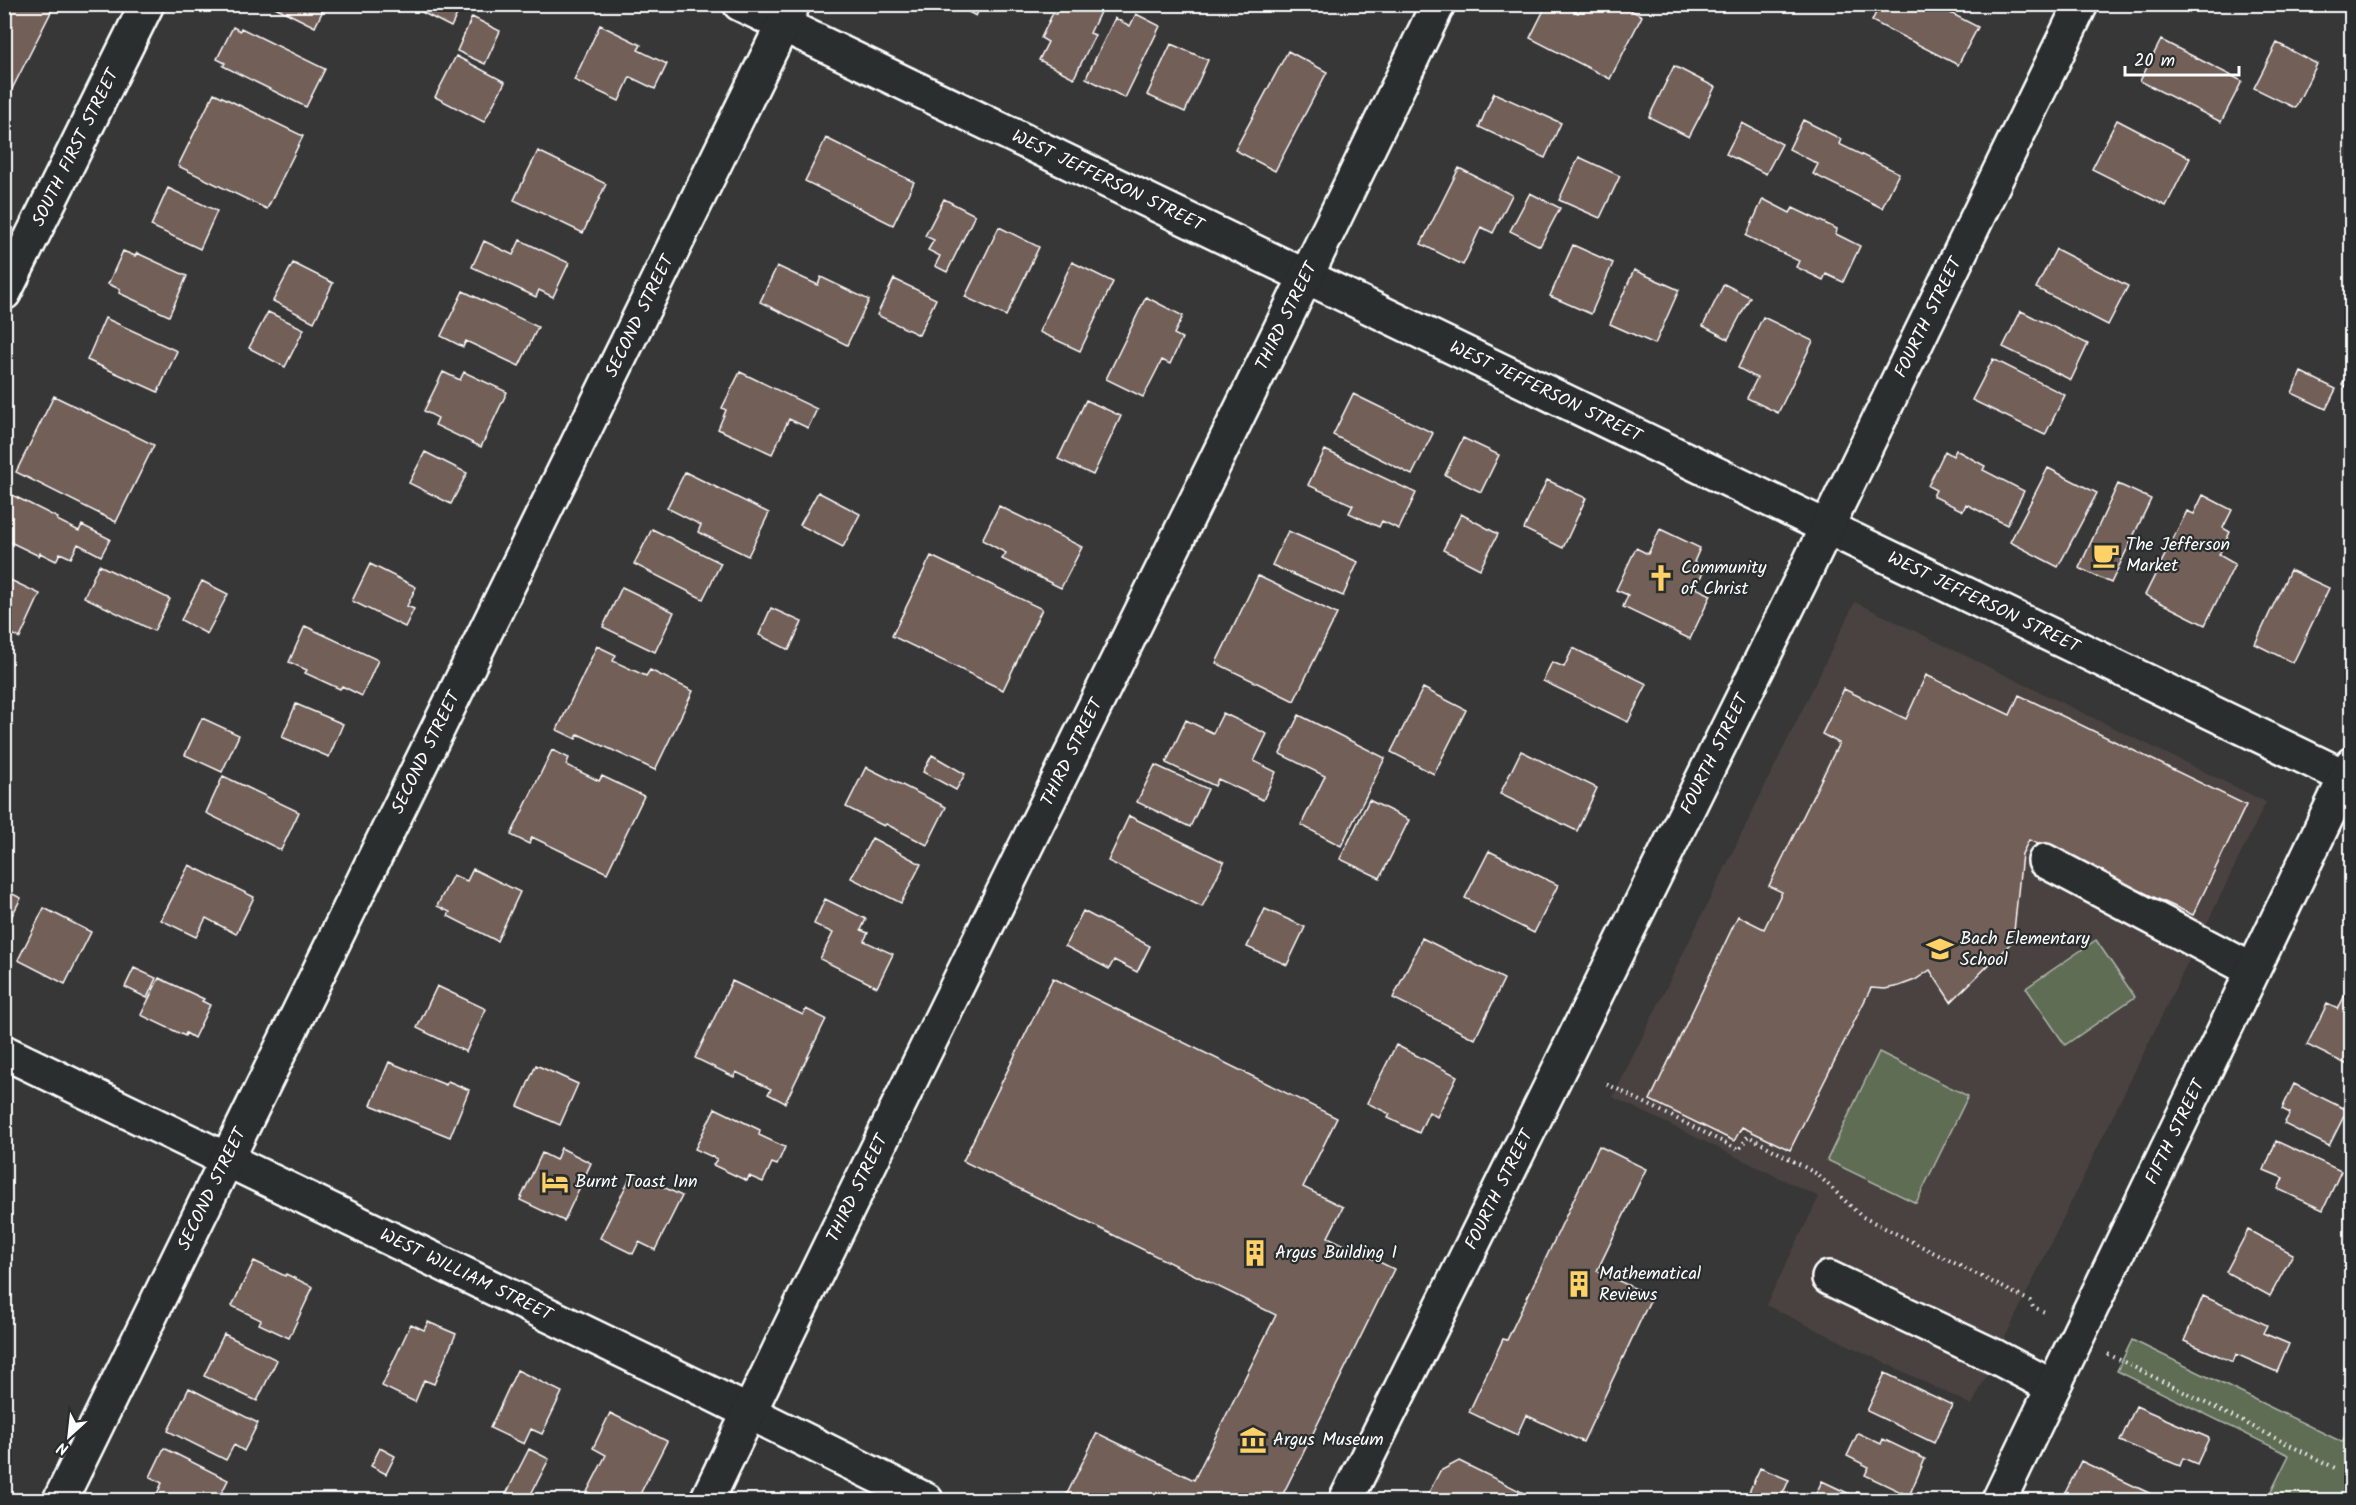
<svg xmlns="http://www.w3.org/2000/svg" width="2356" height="1505" viewBox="0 0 2356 1505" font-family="Kalam,sans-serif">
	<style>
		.built { fill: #494341 }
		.green { fill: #5e6d55; stroke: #aeb6aa; stroke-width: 1.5 }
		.building { fill: #715f59; stroke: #fff; stroke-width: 1.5 }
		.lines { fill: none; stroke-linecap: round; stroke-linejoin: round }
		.minor-casing { stroke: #fff; stroke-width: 38 }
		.path { stroke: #fff; stroke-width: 4; stroke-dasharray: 1.5 4.5; stroke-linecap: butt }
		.minor { stroke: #2a2d2e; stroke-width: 33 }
		.labels { text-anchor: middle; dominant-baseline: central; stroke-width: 4.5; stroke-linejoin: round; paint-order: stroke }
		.street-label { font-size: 18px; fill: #fff; stroke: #2a2d2e }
		.poi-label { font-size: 18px; fill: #fff; stroke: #2a2d2e; text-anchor: start }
	</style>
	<rect width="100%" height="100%" fill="#383737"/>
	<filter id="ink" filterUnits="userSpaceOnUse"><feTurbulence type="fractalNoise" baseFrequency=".0167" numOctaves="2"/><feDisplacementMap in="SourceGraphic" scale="12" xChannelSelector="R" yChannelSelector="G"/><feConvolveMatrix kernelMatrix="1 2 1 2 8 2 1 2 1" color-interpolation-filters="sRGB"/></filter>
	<g filter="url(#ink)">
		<path class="built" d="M1855 602 2266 802 1972 1405 1766 1305 1819 1197 1613 1097Z"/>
		<path class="green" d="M2096 940 2135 997 2065 1045 2026 988Z
			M1879 1052 1968 1096 1916 1203 1827 1160Z
			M2132 1340 2342 1442 2351 1424V1500H2267L2289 1455 2117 1371Z"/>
		<path class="building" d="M4 4H55L4 105Z
			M269 4H326L315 27Z
			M406 4H462L451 27Z
			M953 4H982L976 16Z
			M1060 4H1089L1101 10 1090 33 1095 35 1074 78 1039 60 1048 42 1041 38 1053 13 1056 14Z
			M1547 4H1562L1578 13 1582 4H1619L1642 16 1610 79 1530 38Z
			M1880 4H1933L1978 27 1958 65 1872 21Z
			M1136 14 1160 26 1125 98 1086 78 1115 18 1130 26Z
			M472 17 500 31 485 64 457 51Z
			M600 25 641 45 638 50 667 64 655 89 630 77 619 101 574 80Z
			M233 27 240 31 241 28 325 69 306 107 223 66 225 63 217 59Z
			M2161 40 2242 81 2221 122 2140 81Z
			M2277 43 2317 64 2295 108 2254 88Z
			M1171 44 1208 60 1185 112 1147 95Z
			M1288 51 1327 72 1275 171 1235 150Z
			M456 56 505 82 484 122 435 97Z
			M1674 66 1715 87 1689 137 1649 117Z
			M214 93 303 136 267 209 178 166Z
			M1494 93 1561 123 1545 158 1479 127Z
			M1803 120 1841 139 1839 144 1899 173 1882 208 1813 174 1818 164 1789 149Z
			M2117 120 2190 158 2166 206 2092 169Z
			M1742 123 1782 144 1766 174 1726 154Z
			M826 138 914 182 893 225 805 181Z
			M538 151 606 184 583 233 514 200Z
			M1579 157 1620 176 1600 218 1559 200Z
			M1459 168 1512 195 1493 233 1481 227 1463 265 1421 244Z
			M168 188 217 211 200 249 151 226Z
			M1530 193 1560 208 1540 246 1510 231Z
			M944 199 975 215 947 272 935 266 940 256 928 250 934 240 925 236Z
			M1763 199 1790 213 1793 208 1837 229 1836 234 1860 246 1843 282 1826 274 1823 280 1796 267 1799 261 1746 236Z
			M999 227 1039 247 1006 316 965 297Z
			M520 240 569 263 553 297 539 290 536 297 472 267 484 241 513 255Z
			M1573 245 1613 263 1591 314 1550 296Z
			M2056 249 2128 286 2108 325 2036 288Z
			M123 251 135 256 137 253 187 276 169 316 119 293 120 289 108 284Z
			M1072 262 1113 282 1080 351 1039 332Z
			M293 263 333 283 314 322 273 301Z
			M777 266 818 285 821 277 869 300 847 345 760 302Z
			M1634 270 1679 290 1655 344 1610 324Z
			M894 279 936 299 919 335 877 315Z
			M1724 284 1750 297 1728 339 1703 326Z
			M463 291 538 327 519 366 466 341 463 347 441 336Z
			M1146 297 1183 316 1174 334 1182 338 1170 364 1162 360 1143 397 1106 379Z
			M2021 311 2088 344 2071 380 2003 347Z
			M268 312 304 329 285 367 249 348Z
			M1763 317 1813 341 1778 413 1747 398 1757 378 1738 368Z
			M105 318 177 351 158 392 87 360Z
			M1993 359 2065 395 2045 435 1972 400Z
			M2352 367V390L2342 385Z
			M443 372 460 380 464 372 507 392 481 447 435 425 438 418 424 411Z
			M740 372 817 409 808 428 789 419 772 454 718 429 726 410 722 408Z
			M2301 372 2336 389 2326 409 2292 393Z
			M1353 394 1433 433 1412 475 1333 435Z
			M54 396 154 445 116 522 16 472Z
			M1086 400 1121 416 1093 475 1058 459Z
			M1463 438 1499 455 1481 492 1445 475Z
			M1325 450 1416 493 1399 529 1382 521 1379 527 1349 513 1353 505 1308 485Z
			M1956 450 1985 466 1983 470 2024 491 2007 525 1966 504 1963 511 1933 496 1936 490 1928 486 1945 451 1953 456Z
			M425 452 467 473 451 504 409 483Z
			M2048 468 2097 493 2058 567 2010 542Z
			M685 472 769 513 748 556 698 532 701 525 667 508Z
			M1547 480 1586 498 1563 548 1524 529Z
			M2118 484 2151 499 2111 583 2079 568Z
			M818 492 860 514 843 547 800 525Z
			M10 494 58 518 57 520 79 531 82 525 110 539 101 556 78 544 71 558 60 553 56 561 40 553 39 556 4 539V503Z
			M2203 495 2232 510 2223 528 2230 532 2219 555 2235 564 2205 625 2145 595 2187 511 2194 514Z
			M999 506 1082 547 1061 588 1002 559 1006 553 982 540Z
			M1461 514 1498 534 1480 569 1443 550Z
			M652 529 721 563 703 599 634 564Z
			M1660 529 1700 548 1694 562 1705 568 1696 588 1711 595 1690 639 1623 607 1628 595 1616 590 1636 548 1648 554Z
			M1288 531 1358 562 1343 596 1272 565Z
			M931 556 1042 609 1003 690 892 636Z
			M370 564 416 587 407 606 414 609 405 627 352 601Z
			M99 565 170 599 154 631 84 597Z
			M2290 570 2329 588 2293 663 2255 644Z
			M1258 576 1337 614 1294 701 1216 663Z
			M4 577 40 594 20 638 4 630Z
			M202 581 228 594 207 634 181 620Z
			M622 587 674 612 655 652 603 627Z
			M771 608 802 622 789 650 759 635Z
			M305 626 378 660 362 696 342 686 340 689 305 673 307 670 289 662Z
			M597 646 616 655 613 661 646 676 650 670 693 691 655 770 578 734 576 739 557 730Z
			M1573 648 1647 684 1628 722 1543 681 1552 662 1564 667Z
			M1926 675 2010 715 2019 695 2246 805 2193 915 2029 840 2022 854 2013 941 1951 1002 1930 970 1915 980 1899 986 1885 989 1871 988 1790 1150 1742 1127 1734 1141 1650 1100 1738 916 1764 929 1782 892 1769 886 1839 743 1822 734 1844 689 1906 719Z
			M1423 688 1466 710 1434 774 1391 752Z
			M296 704 343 724 329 757 282 737Z
			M1223 713 1267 734 1254 761 1276 772 1263 800 1218 779 1215 786 1166 763 1186 720 1213 733Z
			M1299 715 1385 758 1341 846 1301 825 1325 776 1280 754Z
			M202 718 239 735 222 772 185 755Z
			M552 750 569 758 566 765 599 781 602 776 644 796 607 873 532 837 529 844 511 835Z
			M1521 751 1597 788 1577 831 1500 794Z
			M932 755 965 774 956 790 923 772Z
			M1155 765 1208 789 1190 827 1137 802Z
			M866 767 946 807 927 845 886 824 884 826 846 807Z
			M223 776 299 812 281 850 206 813Z
			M1369 800 1409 820 1380 878 1340 859Z
			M1129 816 1224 862 1202 907 1108 861Z
			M872 838 921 864 901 903 851 878Z
			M1489 851 1558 885 1534 933 1465 898Z
			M189 865 254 897 236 934 206 918 196 937 161 920Z
			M473 869 520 892 497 941 448 916 450 912 437 906 453 875 467 881Z
			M4 890 21 898 4 931Z
			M825 899 866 919 861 930 868 933 864 941 893 954 877 987 820 959 833 933 814 924Z
			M44 908 91 932 65 984 18 960Z
			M1265 909 1305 927 1287 965 1247 947Z
			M1083 911 1150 946 1137 972 1114 960 1109 969 1065 946Z
			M1422 938 1504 979 1475 1039 1393 998Z
			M134 968 156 978 147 998 125 987Z
			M159 978 204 999 202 1001 210 1005 194 1038 186 1033 185 1036 141 1015Z
			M1053 978 1337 1118 1303 1187 1343 1207 1328 1237 1394 1269 1280 1500H1080L1067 1494 1097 1433 1194 1480 1276 1315 963 1161Z
			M732 981 803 1015 806 1009 826 1019 785 1103 768 1094 771 1089 736 1072 734 1077 695 1058Z
			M437 986 486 1009 466 1052 417 1028Z
			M2347 991 2352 994V1067L2307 1045 2327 1004 2338 1009Z
			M1396 1045 1457 1076 1437 1117 1429 1112 1419 1133 1388 1118 1390 1114 1367 1103Z
			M389 1062 446 1085 448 1081 469 1090 450 1137 371 1105Z
			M536 1065 578 1084 560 1125 518 1106Z
			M2294 1084 2347 1110 2329 1146 2284 1124 2290 1113 2282 1109Z
			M715 1108 760 1130 759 1135 785 1147 777 1165 772 1163 763 1182 749 1176 747 1181 713 1165 717 1159 695 1149Z
			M2276 1141 2341 1171 2323 1210 2278 1189 2283 1178 2264 1170Z
			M1599 1146 1646 1169 1597 1271 1652 1296 1583 1442 1526 1415 1517 1435 1469 1412 1503 1339 1507 1340Z
			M561 1148 591 1163 564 1221 520 1200 542 1153 556 1160Z
			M633 1172 682 1196 655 1250 639 1242 633 1254 600 1238Z
			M2248 1230 2293 1254 2270 1296 2226 1272Z
			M254 1261 285 1276 286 1274 313 1287 289 1338 259 1324 261 1320 232 1306Z
			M2203 1296 2267 1325 2263 1333 2289 1344 2277 1372 2236 1354 2233 1362 2184 1341Z
			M428 1322 456 1334 434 1384 424 1380 415 1402 382 1386 411 1324 424 1330Z
			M224 1334 277 1360 257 1401 204 1376Z
			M517 1370 562 1392 542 1434 531 1429 524 1444 490 1428Z
			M1885 1373 1952 1405 1934 1443 1867 1411Z
			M189 1388 258 1423 244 1451 234 1445 226 1460 168 1431Z
			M2136 1406 2209 1438 2197 1464 2183 1458 2180 1466 2120 1441Z
			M610 1413 667 1441 637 1500H604L587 1492 606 1455 593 1448Z
			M1858 1433 1881 1444 1883 1439 1925 1459 1909 1496 1865 1475 1869 1467 1847 1456Z
			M164 1448 228 1480 218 1500H154L162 1483 150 1477Z
			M380 1448 395 1456 386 1474 371 1466Z
			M529 1449 549 1459 528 1500H503Z
			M1459 1461 1538 1500H1425L1440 1471Z
			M2081 1461 2164 1500H2070L2063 1497Z
			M1760 1468 1789 1480 1780 1500H1767L1749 1492Z
			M1822 1481 1854 1496 1857 1492 1875 1500H1813Z"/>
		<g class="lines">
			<defs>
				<g id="minor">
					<path id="s1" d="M740 4 2352 780"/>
					<path id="s2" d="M4 293 147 4"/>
					<path d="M2045 861 2252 970"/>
					<path id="s3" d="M4 1052 704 1390 926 1500"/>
					<path d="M1829 1278 1996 1357 2053 1387"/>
					<path id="s4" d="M60 1500 793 4"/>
					<path id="s5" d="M707 1500C946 1000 1198 505 1438 4"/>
					<path id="s6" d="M1346 1500 1804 574 2081 4"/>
					<path id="s7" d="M1999 1500 2352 764"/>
				</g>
			</defs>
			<use href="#minor" class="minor-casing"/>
			<path class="path" d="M1607 1084 1739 1150 1748 1136 1817 1174 1861 1216 2030 1301 2033 1307 2047 1313
				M2108 1354 2335 1468"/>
			<use href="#minor" class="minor"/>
		</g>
	</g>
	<defs>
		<symbol id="cafe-bare" viewBox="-9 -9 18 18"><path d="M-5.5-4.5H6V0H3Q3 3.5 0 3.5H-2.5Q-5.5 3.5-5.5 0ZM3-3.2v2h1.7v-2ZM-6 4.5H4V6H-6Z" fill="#ffd166" stroke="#2a2d2e" stroke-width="2.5" paint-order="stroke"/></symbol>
		<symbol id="church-bare" viewBox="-9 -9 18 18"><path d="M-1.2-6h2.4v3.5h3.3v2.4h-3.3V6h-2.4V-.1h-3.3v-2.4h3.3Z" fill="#ffd166" stroke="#2a2d2e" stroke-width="2.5" paint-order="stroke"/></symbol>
		<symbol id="school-bare" viewBox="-9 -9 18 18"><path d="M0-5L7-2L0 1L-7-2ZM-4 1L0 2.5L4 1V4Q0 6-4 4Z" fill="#ffd166" stroke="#2a2d2e" stroke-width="2.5" paint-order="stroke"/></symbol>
		<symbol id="hotel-bare" viewBox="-9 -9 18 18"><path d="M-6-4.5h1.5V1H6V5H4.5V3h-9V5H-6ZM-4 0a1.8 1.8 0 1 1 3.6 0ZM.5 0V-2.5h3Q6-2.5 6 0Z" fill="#ffd166" stroke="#2a2d2e" stroke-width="2.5" paint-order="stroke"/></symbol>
		<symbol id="building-bare" viewBox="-9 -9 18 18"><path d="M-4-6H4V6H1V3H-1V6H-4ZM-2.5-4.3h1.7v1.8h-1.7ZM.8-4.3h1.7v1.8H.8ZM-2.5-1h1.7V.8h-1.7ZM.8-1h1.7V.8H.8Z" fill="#ffd166" stroke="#2a2d2e" stroke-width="2.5" paint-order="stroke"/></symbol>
		<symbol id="museum-bare" viewBox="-9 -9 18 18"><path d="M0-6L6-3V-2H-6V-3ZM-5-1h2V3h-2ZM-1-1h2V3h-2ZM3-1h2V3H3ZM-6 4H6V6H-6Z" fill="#ffd166" stroke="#2a2d2e" stroke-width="2.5" paint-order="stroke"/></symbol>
	</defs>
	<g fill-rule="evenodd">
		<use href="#cafe-bare" x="2087" y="536" width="38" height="38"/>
		<use href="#church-bare" x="1642" y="559" width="38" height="38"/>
		<use href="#school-bare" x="1921" y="930" width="38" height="38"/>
		<use href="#hotel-bare" x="536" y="1163" width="38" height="38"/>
		<use href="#building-bare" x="1236" y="1234" width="38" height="38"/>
		<use href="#building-bare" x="1560" y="1265" width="38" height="38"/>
		<use href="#museum-bare" x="1234" y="1421" width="38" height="38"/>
	</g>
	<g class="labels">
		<g class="street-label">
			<text stroke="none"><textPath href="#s2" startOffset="162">SOUTH FIRST STREET</textPath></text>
			<text stroke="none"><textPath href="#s1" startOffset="408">WEST JEFFERSON STREET</textPath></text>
			<text stroke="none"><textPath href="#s4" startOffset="1318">SECOND STREET</textPath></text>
			<text stroke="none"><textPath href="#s5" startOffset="1318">THIRD STREET</textPath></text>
			<text stroke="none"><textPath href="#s6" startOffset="1318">FOURTH STREET</textPath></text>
			<text stroke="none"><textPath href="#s1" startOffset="894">WEST JEFFERSON STREET</textPath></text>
			<text stroke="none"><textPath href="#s1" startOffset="1380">WEST JEFFERSON STREET</textPath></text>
			<text stroke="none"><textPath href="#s4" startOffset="832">SECOND STREET</textPath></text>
			<text stroke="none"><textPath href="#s5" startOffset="832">THIRD STREET</textPath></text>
			<text stroke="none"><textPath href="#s6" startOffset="832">FOURTH STREET</textPath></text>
			<text stroke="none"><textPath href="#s7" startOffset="408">FIFTH STREET</textPath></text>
			<text stroke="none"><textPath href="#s4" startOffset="346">SECOND STREET</textPath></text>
			<text stroke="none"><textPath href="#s5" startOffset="346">THIRD STREET</textPath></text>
			<text stroke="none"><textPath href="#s6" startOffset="346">FOURTH STREET</textPath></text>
			<text stroke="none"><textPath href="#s3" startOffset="513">WEST WILLIAM STREET</textPath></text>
		</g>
		<g class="poi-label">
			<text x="2126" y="545">The Jefferson<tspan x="2126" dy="21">Market</tspan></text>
			<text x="1681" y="568">Community<tspan x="1681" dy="21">of Christ</tspan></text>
			<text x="1960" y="939">Bach Elementary<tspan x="1960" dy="21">School</tspan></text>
			<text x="575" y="1182">Burnt Toast Inn</text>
			<text x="1275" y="1253">Argus Building I</text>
			<text x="1599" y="1274">Mathematical<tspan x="1599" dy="21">Reviews</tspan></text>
			<text x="1273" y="1440">Argus Museum</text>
		</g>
	</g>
	<rect width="2356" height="1505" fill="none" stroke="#2a2d2e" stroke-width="24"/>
	<rect x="12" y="12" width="2332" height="1481" fill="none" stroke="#fff" stroke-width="2" filter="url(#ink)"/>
	<g transform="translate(69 1436) rotate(207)" stroke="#2a2d2e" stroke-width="4.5" paint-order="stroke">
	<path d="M0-4.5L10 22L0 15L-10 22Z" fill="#ffffff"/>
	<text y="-9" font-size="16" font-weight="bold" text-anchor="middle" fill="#ffffff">N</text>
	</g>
	<path d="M2125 66v9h114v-9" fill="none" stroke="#ffffff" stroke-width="3"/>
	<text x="2134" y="66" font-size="18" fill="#ffffff" stroke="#2a2d2e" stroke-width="4.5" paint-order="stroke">20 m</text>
</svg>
